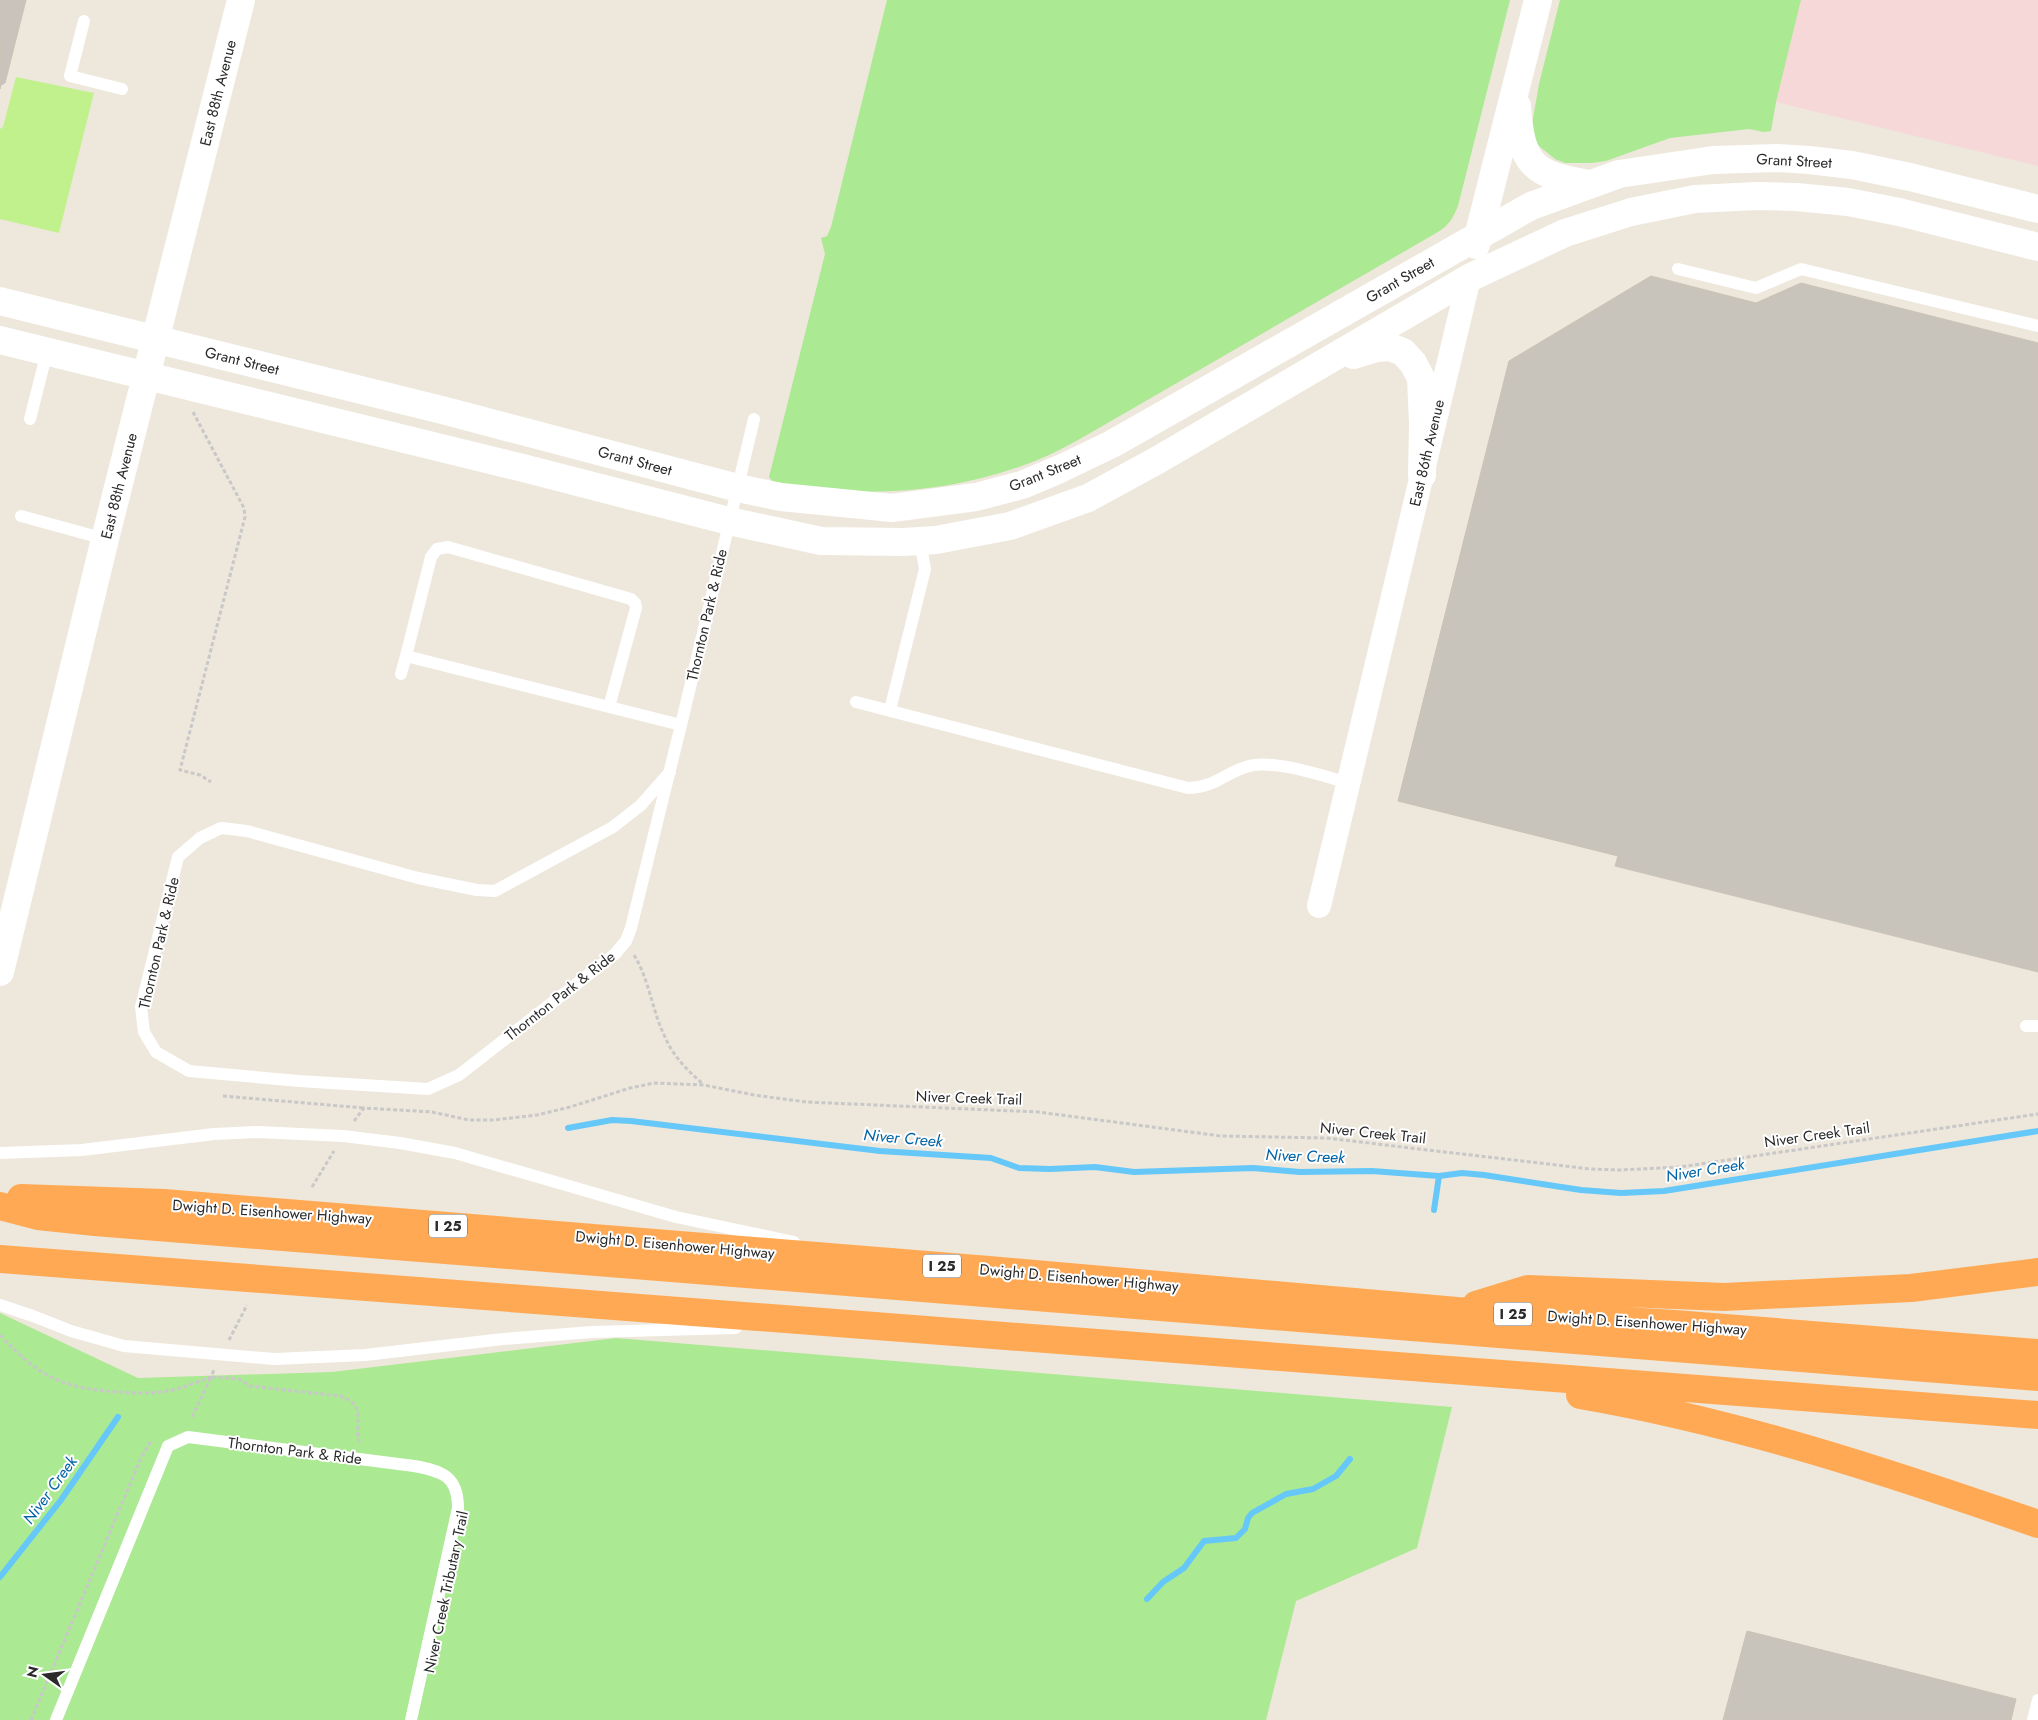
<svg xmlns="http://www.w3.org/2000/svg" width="2038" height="1720" viewBox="0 0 2038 1720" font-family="Jost,sans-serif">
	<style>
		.medical { fill: #f5d8d7 }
		.green { fill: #abe993 }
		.pitch { fill: #c1f18d }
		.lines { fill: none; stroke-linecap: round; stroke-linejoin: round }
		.stream { stroke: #65c8f9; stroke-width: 6 }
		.building { fill: #c9c4bb; stroke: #c9c3b4 }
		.path { stroke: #c8c8c8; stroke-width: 3; stroke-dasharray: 4 2.5; stroke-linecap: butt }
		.service { stroke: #fff; stroke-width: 12 }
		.minor { stroke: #fff; stroke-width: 24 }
		.tertiary { stroke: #fff; stroke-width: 28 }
		.secondary { stroke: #fff; stroke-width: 28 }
		.motorway { stroke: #ffa954; stroke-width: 28 }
		.labels { text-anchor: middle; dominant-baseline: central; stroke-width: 4; stroke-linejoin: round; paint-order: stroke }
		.shield { fill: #fff; stroke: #6a6a6a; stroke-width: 1 }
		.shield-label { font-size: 14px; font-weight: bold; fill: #2a2a2a }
		.street-label { font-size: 15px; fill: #2a2a2a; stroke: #fff }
		.water-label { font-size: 16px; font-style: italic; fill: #0264a6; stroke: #fff }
	</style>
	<rect width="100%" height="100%" fill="#eee7db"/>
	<path class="medical" d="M1801 0H2038V166L1776 102Z"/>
	<path class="green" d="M887 0H1510L1458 206C1453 218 1449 225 1438 232L1092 432C1071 444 1050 456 1027 464 946 494 857 499 773 482L769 477 825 254 821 238 827 236 831 227Z
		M1560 0H1801L1776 102 1771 131 1764 132 1749 129 1670 138 1606 161 1592 163H1565L1555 159 1539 146 1534 137 1532 124 1539 84Z
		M0 1313 138 1378 332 1372 616 1338 1452 1407 1417 1548 1296 1601 1266 1720H0Z"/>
	<path class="pitch" d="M16 77 94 93 59 233 0 219V129L3 127Z"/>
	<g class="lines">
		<path class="stream" d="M568 1128 612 1120 631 1121 880 1151 991 1158 1019 1168 1050 1169 1095 1167 1134 1172 1253 1168 1300 1172 1372 1171 1439 1176 1462 1173 1484 1175 1581 1190 1621 1193 1664 1191 2038 1131
			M1434 1210 1439 1176
			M0 1577 61 1500 118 1417
			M1147 1599 1163 1582 1184 1568 1204 1541 1236 1538 1245 1529 1248 1518 1252 1513 1286 1494 1313 1489 1336 1476 1350 1459"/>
	</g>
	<path class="building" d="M0 0H26L5 83 1 85 0 89Z
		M1651 276 1756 303 1801 283 2038 343V972L1615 866 1618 856 1398 801 1509 361Z
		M1747 1631 2016 1699 2011 1720H1723Z"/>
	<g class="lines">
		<path class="path" d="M193 412 244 508 245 517 180 770 200 775 211 782
			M634 955C650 981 652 1012 666 1039 674 1057 688 1071 703 1084
			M223 1096 364 1108
			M354 1121 364 1108 432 1112 469 1120H494L537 1115 570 1107 630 1088 654 1083 704 1085 754 1095 806 1102 1038 1112 1221 1136 1326 1138 1590 1169 1620 1170 1680 1167 2038 1114
			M312 1187 334 1151
			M0 1335C38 1376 61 1388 117 1392 133 1393 150 1394 167 1391 181 1389 196 1382 211 1377L214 1370
			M229 1340 247 1305
			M192 1417 211 1377 239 1379 250 1386 340 1396C368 1406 354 1423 359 1443
			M31 1720 141 1458 151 1441"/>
		<path class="service" d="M84 21 70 76 122 89
			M1678 269 1756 288 1801 269 2038 326
			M30 419 47 352
			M21 516 105 539
			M406 656 431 557 437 549 448 547 631 599 635 603 636 608 609 707
			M401 674 406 656 681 725
			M856 702 1188 788C1216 787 1223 774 1246 767 1271 758 1323 776 1349 783
			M890 710 925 569 920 541
			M670 772 641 805 613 827 495 891 477 890 418 878 247 831 221 828 200 838 178 857 141 1007 144 1032 156 1052 189 1071 299 1081 428 1089 459 1075 615 954 626 941 631 928 681 725 754 419
			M2026 1026H2038
			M0 1153 82 1150 214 1134 258 1132 343 1136 400 1143 455 1153 676 1217 794 1242
			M0 1305 33 1316 71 1331 124 1346 274 1359 365 1355 503 1339 592 1332 736 1328
			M56 1720 168 1446 188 1437 414 1466C442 1471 458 1476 458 1508L411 1720
			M2033 1720 2038 1700"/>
		<path class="minor" d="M1319 906 1469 278"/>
		<path class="tertiary" d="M1517 106C1521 165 1533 175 1589 184
			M1476 245 1538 0
			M0 301 442 410 738 488 781 497 892 508 976 497 1022 485 1060 469 1112 444 1531 206 1619 174 1713 160 1777 158 1809 160 1852 165 1910 177 2038 209
			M0 340 523 468 729 521 821 541 904 542 936 540 1010 526 1088 498 1156 461 1469 278 1565 233 1631 212 1695 199 1757 196 1796 197 1848 202 1899 212 2038 247
			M1353 355 1376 348 1390 347 1403 352 1413 363 1421 378 1423 424 1422 475"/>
		<path class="secondary" d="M0 972 105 539 241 0"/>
		<path class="motorway" d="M21 1198 164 1203 989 1270 1457 1311 1675 1324 2038 1353
			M0 1206 38 1216 95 1222 2038 1377
			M0 1259 2038 1415
			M1476 1305 1528 1289 1724 1297 1911 1288 2038 1272
			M1580 1395C1737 1422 1888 1472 2038 1524"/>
	</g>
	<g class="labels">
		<g class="shield">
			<rect x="429" y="1214.5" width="38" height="23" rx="4"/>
			<rect x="923" y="1254.5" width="38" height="23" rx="4"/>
			<rect x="1494" y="1302.5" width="38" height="23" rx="4"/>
		</g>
		<g class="shield-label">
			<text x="448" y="1226">I 25</text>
			<text x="942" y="1266">I 25</text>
			<text x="1513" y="1314">I 25</text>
		</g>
		<g class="street-label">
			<text transform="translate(218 93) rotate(-76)">East 88th Avenue</text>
			<text transform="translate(1794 161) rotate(3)">Grant Street</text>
			<text transform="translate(1400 280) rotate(-30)">Grant Street</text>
			<text transform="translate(242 361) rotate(14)">Grant Street</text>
			<text transform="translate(1427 453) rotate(-77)">East 86th Avenue</text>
			<text transform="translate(635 461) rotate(15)">Grant Street</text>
			<text transform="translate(1045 473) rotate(-22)">Grant Street</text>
			<text transform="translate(119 486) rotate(-76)">East 88th Avenue</text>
			<text transform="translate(707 615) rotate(-77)">Thornton Park &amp; Ride</text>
			<text transform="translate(159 943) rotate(-77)">Thornton Park &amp; Ride</text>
			<text transform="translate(560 996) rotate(-38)">Thornton Park &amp; Ride</text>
			<text transform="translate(969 1098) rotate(2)">Niver Creek Trail</text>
			<text transform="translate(1373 1133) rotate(6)">Niver Creek Trail</text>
			<text transform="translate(1817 1135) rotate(-8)">Niver Creek Trail</text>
			<text transform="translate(272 1212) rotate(4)">Dwight D. Eisenhower Highway</text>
			<text transform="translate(675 1245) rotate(5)">Dwight D. Eisenhower Highway</text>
			<text transform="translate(1079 1278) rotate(5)">Dwight D. Eisenhower Highway</text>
			<text transform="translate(1647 1323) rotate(4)">Dwight D. Eisenhower Highway</text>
			<text transform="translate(295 1451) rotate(7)">Thornton Park &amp; Ride</text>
			<text transform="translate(446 1592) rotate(-78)">Niver Creek Tributary Trail</text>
		</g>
		<g class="water-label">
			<text transform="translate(903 1138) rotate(5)">Niver Creek</text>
			<text transform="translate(1305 1156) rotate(2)">Niver Creek</text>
			<text transform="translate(1705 1170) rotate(-9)">Niver Creek</text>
			<text transform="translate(50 1490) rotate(-54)">Niver Creek</text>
		</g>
	</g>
	<g transform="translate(45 1675) rotate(284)" stroke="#ffffff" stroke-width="4" paint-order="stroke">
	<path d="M0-4L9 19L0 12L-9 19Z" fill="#2a2a2a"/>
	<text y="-8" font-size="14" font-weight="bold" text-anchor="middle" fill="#2a2a2a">N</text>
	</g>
</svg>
